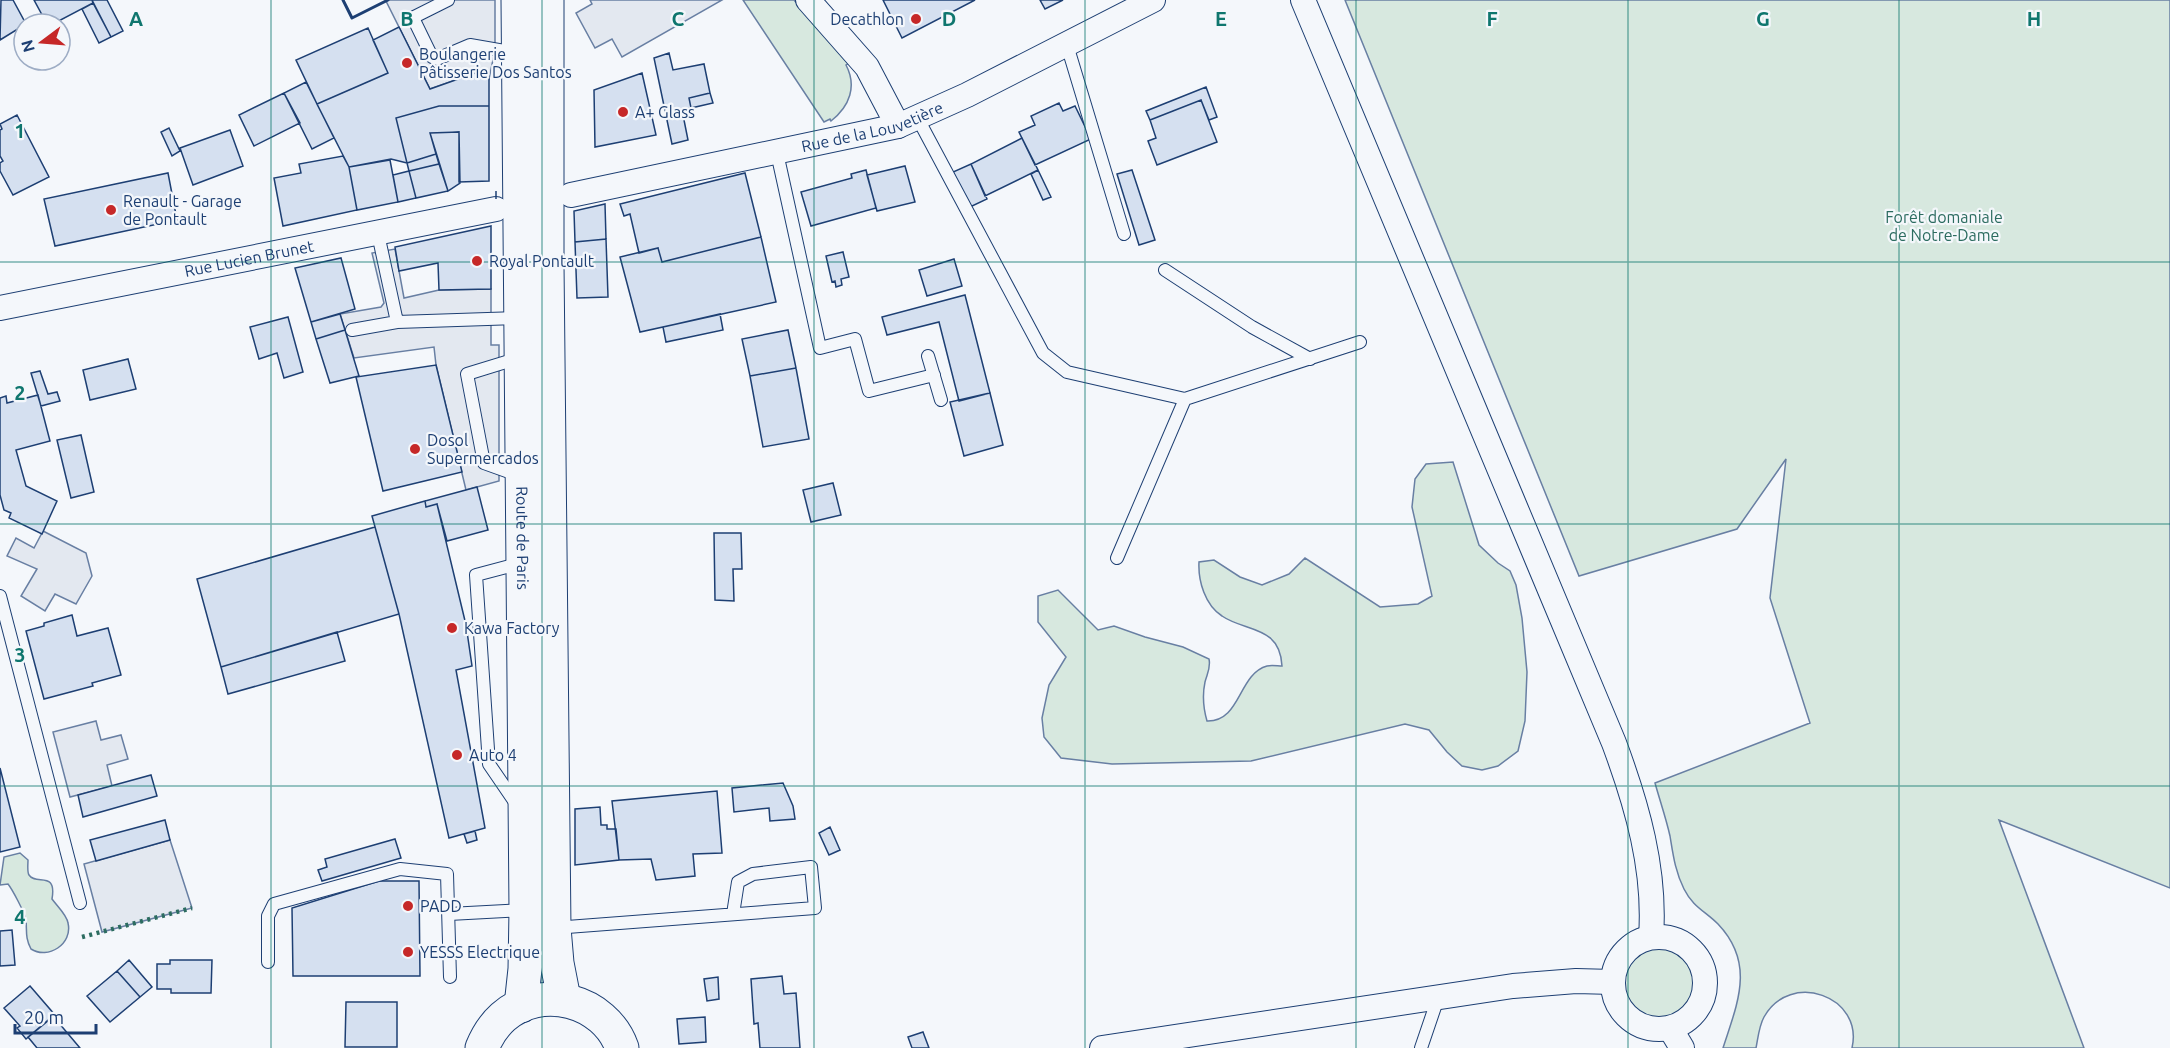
<svg xmlns="http://www.w3.org/2000/svg" width="2170" height="1048" viewBox="0 0 2170 1048" font-family="Ubuntu,sans-serif">
	<style>
		.green { fill: #d7e8df; stroke: #687fa3; stroke-width: 1.5 }
		.parking { fill: #e3e8f0; stroke: #687fa3; stroke-width: 1.5 }
		.building { fill: #d5e0f0; stroke: #1d3f73; stroke-width: 1.5 }
		.lines { fill: none; stroke-linecap: round; stroke-linejoin: round }
		.service-casing { stroke: #1d3f73; stroke-width: 14 }
		.minor-casing { stroke: #1d3f73; stroke-width: 26 }
		.primary-casing { stroke: #1d3f73; stroke-width: 35 }
		.service { stroke: #f4f7fb; stroke-width: 12 }
		.minor { stroke: #f4f7fb; stroke-width: 24 }
		.primary { stroke: #f4f7fb; stroke-width: 33 }
		.hedge { stroke: #2c6c60; stroke-width: 4.5; stroke-dasharray: 3 4.5; stroke-linecap: butt }
		.fence { stroke: #1d3f73; stroke-width: 1.5; stroke-dasharray: 8 3; stroke-linecap: butt }
		.wall { stroke: #1d3f73; stroke-width: 3 }
		.grid { fill: none; stroke: #0f766e; stroke-width: 1.5; stroke-opacity: 0.55 }
		.poi-dot { fill: #c62828; stroke: #f4f7fb; stroke-width: 2 }
		.labels { text-anchor: middle; dominant-baseline: central; stroke-width: 4.5; stroke-linejoin: round; paint-order: stroke }
		.poi-label { font-size: 16px; fill: #1d3f73; stroke: #f4f7fb; text-anchor: start }
		.street-label { font-size: 16px; fill: #1d3f73; stroke: #f4f7fb }
		.park-label { font-size: 16px; fill: #2c6c60; stroke: #f4f7fb }
		.grid-label { font-size: 20px; text-anchor: middle; font-weight: bold; fill: #0f766e; stroke: #f4f7fb; stroke-width: 4.5; stroke-linejoin: round; paint-order: stroke }
	</style>
	<rect width="100%" height="100%" fill="#f4f7fb"/>
	<path class="green" d="M743 0H794L849 63 846 65C857 86 850 106 831 121L830 119 824 122Z
		M1345 0H2170V888L1999 820 2084 1048H1852C1864 996 1790 970 1764 1017 1759 1026 1758 1038 1756 1048H1723C1737 1004 1756 964 1718 924 1705 911 1693 907 1684 889 1675 871 1673 854 1670 836 1666 818 1660 801 1655 783L1810 723 1770 598 1786 459 1737 529 1579 576Z
		M1453 462 1479 545 1498 563 1510 571 1516 585 1522 618 1527 672 1525 721 1518 751 1498 766 1482 770 1462 766 1447 752 1429 730 1405 724 1251 761 1112 764 1061 758 1044 737 1042 718 1049 685 1066 657 1038 622V596L1058 590 1098 630 1114 626 1145 637 1183 647 1209 659C1211 668 1207 674 1205 682 1202 696 1203 707 1207 721 1241 722 1238 674 1267 666 1271 665 1278 666 1282 666 1280 625 1245 632 1222 616 1205 605 1198 581 1199 562L1214 560 1240 577 1262 585 1289 574 1305 558 1380 607 1418 604 1432 596 1412 507 1415 479 1426 464Z
		M20 853 28 860C28 864 27 872 29 875 36 886 57 870 52 899 57 906 67 915 68 923 73 944 48 960 31 949 25 938 27 931 26 920 25 913 12 889 8 884L0 885 4 857Z
		M1622 983a36 36 0 1 1 72 0a36 36 0 1 1-72 0Z"/>
	<path class="parking" d="M388 0H495V50L489 79 478 72 430 89 386 1Z
		M590 0H722L622 57 612 39 595 48 576 13 592 4Z
		M395 249 404 298 439 290 491 289V345H499V481L466 490 436 365 434 347 354 358 340 314 381 307 384 303 372 253Z
		M43 531 86 553 92 576 76 604 55 594 45 611 21 596 37 569 7 556 16 538 34 548Z
		M96 721 101 740 121 735 128 759 107 765 112 786 70 797 53 732Z
		M170 840 192 908 102 932 84 864Z"/>
	<path class="building" d="M1 0H13L26 24 0 40Z
		M34 0H92L93 3 53 24H47Z
		M92 0H107L123 31 111 37Z
		M883 0H975L902 38Z
		M1040 0H1063L1045 9Z
		M93 3 111 37 99 43 82 9Z
		M399 27 430 89 478 72 489 79V106H439L396 118 407 163 391 159 349 167 317 104 388 73 373 40Z
		M368 28 388 73 317 104 296 60Z
		M669 53 673 70 704 64 710 93 689 98 691 108 682 110 688 140 672 144 654 58Z
		M642 73 656 135 595 147 594 90Z
		M306 82 334 138 312 149 284 93Z
		M1206 87 1217 117 1209 120 1201 100 1150 120 1146 111Z
		M284 93 300 123 254 146 239 115Z
		M710 93 713 103 691 108 689 98Z
		M1201 100 1217 142 1157 165 1148 141 1156 138 1150 120Z
		M1059 103 1063 111 1075 106 1091 139 1035 165 1019 132 1035 125 1031 116Z
		M439 106H489V181L459 182V132L430 133 436 154 407 163 396 118Z
		M17 115 49 177 13 195 0 171V163L3 161 0 156V130L2 129 0 124Z
		M169 128 180 151 172 156 161 132Z
		M230 130 243 166 193 185 180 148Z
		M459 132 460 183 448 191 430 133Z
		M1022 138 1038 170 985 196 971 164Z
		M436 154 439 164 409 171 407 163Z
		M343 156 349 167 357 210 283 226 274 178 301 173 299 164Z
		M390 160 398 202 357 210 349 167Z
		M439 164 448 191 416 198 409 171Z
		M971 164 987 199 970 207 953 172Z
		M905 166 915 202 877 211 867 175Z
		M866 170 876 208 811 226 801 192 852 178 851 174Z
		M1038 170 1051 197 1043 200 1031 174Z
		M1132 170 1155 240 1139 245 1117 174Z
		M409 171 416 198 398 202 393 175Z
		M168 173 177 220 55 246 44 199Z
		M745 173 761 237 662 262 658 248 639 253 630 214 624 216 620 204Z
		M605 204 606 239 575 242 574 211Z
		M491 226V289L439 290 438 263 399 271 395 247Z
		M761 237 776 302 640 332 620 257 658 248 662 262Z
		M606 239 608 297 577 298 575 242Z
		M843 252 849 277 841 279 842 285 836 287 835 281 832 282 826 256Z
		M341 258 355 309 311 322 295 268Z
		M954 259 962 286 927 296 919 270Z
		M965 295 990 393 959 401 939 322 887 335 882 317Z
		M340 314 345 330 316 339 311 322Z
		M720 314 723 330 666 342 663 327Z
		M288 317 303 372 284 378 277 353 259 359 250 327Z
		M345 330 359 376 330 383 316 339Z
		M788 330 796 368 750 376 742 339Z
		M128 359 136 389 90 400 83 370Z
		M436 365 462 472 383 491 356 377Z
		M796 368 809 439 763 447 750 376Z
		M40 371 48 394 57 392 60 401 41 406 31 373Z
		M990 393 1003 445 964 456 950 402Z
		M38 395 50 441 16 450 26 486 57 501 42 534 9 518 11 513 4 510 0 495V398L6 396 7 403Z
		M81 435 94 492 71 498 57 440Z
		M833 483 841 515 811 522 803 490Z
		M477 487 488 530 447 541 437 504 426 507 425 501Z
		M425 501 426 507 437 504 466 625 472 666 456 670 485 828 449 838 399 614 372 516Z
		M375 527 399 614 221 667 197 579Z
		M714 533H741L742 569H733L734 601 715 600Z
		M72 615 77 636 108 628 121 675 92 683 93 686 44 699 26 631 44 626V623Z
		M337 632 345 661 228 694 221 667Z
		M0 768 20 847 0 852Z
		M151 775 157 796 83 817 78 795Z
		M783 783 793 806 795 819 770 821 769 808 734 812 732 788Z
		M717 791 722 853 693 854 695 876 656 880 651 859 619 860 612 801Z
		M600 807 601 825H607V829H616L619 860 575 865V809Z
		M165 820 170 840 96 861 90 840Z
		M830 827 840 850 829 855 819 833Z
		M475 831 477 840 467 843 464 834Z
		M395 839 401 858 322 881 318 870 327 867 325 859Z
		M379 881H419L420 976H293L292 908Z
		M12 930 15 965 0 966V931Z
		M129 960 152 987 140 997 117 971Z
		M170 960H212L211 993H171V989H157V964H170Z
		M117 971 140 997 110 1022 87 996Z
		M782 976 784 994 796 993 800 1048H760L758 1023 754 1024 751 979Z
		M718 977 719 999 707 1001 704 979Z
		M30 986 55 1015 26 1039 17 1028 20 1026 4 1008Z
		M346 1002H397V1047H345Z
		M53 1016 80 1048H37L28 1037Z
		M705 1017 706 1042 679 1044 677 1019Z
		M923 1032 929 1048H912L908 1037Z"/>
	<g class="lines">
		<defs>
			<path id="service" d="M448 0 414 17 415 22 432 57 437 59 470 45 516 53
				M1067 45 1124 234
				M917 117 1043 353 1067 372 1185 399 1360 342
				M777 153 820 348 855 339 869 391 934 375
				M378 234 397 322
				M1165 270 1252 327 1310 359
				M352 330 397 322 519 318
				M928 356 941 400
				M519 358 467 374 484 463 520 476
				M1117 558 1185 399
				M0 596 80 903
				M517 805 489 764 476 575 521 563
				M449 914 525 910
				M554 928 815 908 811 867 753 874 738 882 733 914
				M268 962V916L274 904 400 869 447 874 450 977
				M1421 1048 1438 998"/>
			<g id="minor">
				<path d="M808 0 867 67 898 126"/>
				<path d="M1303 0 1614 743C1637 805 1656 870 1651 937"/>
				<path id="s1" d="M571 195 898 126 967 95 1153 0"/>
				<path id="s2" d="M0 308 496 209"/>
				<circle cx="1659" cy="983" r="46"/>
				<path d="M1670 1028 1682 1048"/>
				<path d="M1102 1048 1513 986 1576 981 1613 982"/>
			</g>
			<g id="primary">
				<path id="s3" d="M518 0 526 910 525 969 521 1006"/>
				<path d="M547 0V264L554 928 557 963 564 999"/>
				<path d="M482 1048C487 1036 493 1026 503 1017 541 983 605 1000 622 1048"/>
			</g>
		</defs>
		<use href="#service" class="service-casing"/>
		<use href="#minor" class="minor-casing"/>
		<use href="#primary" class="primary-casing"/>
		<use href="#service" class="service"/>
		<use href="#minor" class="minor"/>
		<use href="#primary" class="primary"/>
		<path class="hedge" d="M82 937 192 908"/>
		<path class="fence" d="M496 191V201"/>
		<path class="wall" d="M343 0 352 18 388 0"/>
	</g>
	<path class="grid" d="M271 0V1048M542 0V1048M814 0V1048M1085 0V1048M1356 0V1048M1628 0V1048M1899 0V1048M0 262H2170M0 524H2170M0 786H2170"/>
	<g class="poi-dot">
		<circle cx="916" cy="19" r="6"/>
		<circle cx="407" cy="63" r="6"/>
		<circle cx="623" cy="112" r="6"/>
		<circle cx="111" cy="210" r="6"/>
		<circle cx="477" cy="261" r="6"/>
		<circle cx="415" cy="449" r="6"/>
		<circle cx="452" cy="628" r="6"/>
		<circle cx="457" cy="755" r="6"/>
		<circle cx="408" cy="906" r="6"/>
		<circle cx="408" cy="952" r="6"/>
	</g>
	<g class="labels">
		<g class="poi-label">
			<text x="904" y="19" text-anchor="end">Decathlon</text>
			<text x="419" y="54">Boulangerie<tspan x="419" dy="18">Pâtisserie Dos Santos</tspan></text>
			<text x="635" y="112">A+ Glass</text>
			<text x="123" y="201">Renault - Garage<tspan x="123" dy="18">de Pontault</tspan></text>
			<text x="489" y="261">Royal Pontault</text>
			<text x="427" y="440">Dosol<tspan x="427" dy="18">Supermercados</tspan></text>
			<text x="464" y="628">Kawa Factory</text>
			<text x="469" y="755">Auto 4</text>
			<text x="420" y="906">PADD</text>
			<text x="420" y="952">YESSS Electrique</text>
		</g>
		<g class="street-label">
			<text stroke="none"><textPath href="#s1" startOffset="309">Rue de la Louvetière</textPath></text>
			<text stroke="none"><textPath href="#s2" startOffset="254">Rue Lucien Brunet</textPath></text>
			<text stroke="none"><textPath href="#s3" startOffset="538">Route de Paris</textPath></text>
		</g>
		<g class="park-label">
			<text x="1944" y="217">Forêt domaniale<tspan x="1944" dy="18">de Notre-Dame</tspan></text>
		</g>
	</g>
	<g class="grid-label">
		<text x="136" y="26">A</text>
		<text x="407" y="26">B</text>
		<text x="678" y="26">C</text>
		<text x="949" y="26">D</text>
		<text x="1221" y="26">E</text>
		<text x="1492" y="26">F</text>
		<text x="1763" y="26">G</text>
		<text x="2034" y="26">H</text>
		<text x="20" y="138">1</text>
		<text x="20" y="400">2</text>
		<text x="20" y="662">3</text>
		<text x="20" y="924">4</text>
	</g>
	<g transform="translate(42 42) rotate(254)"><circle r="28" fill="#f4f7fb" stroke="#9eadc5" stroke-width="1.5"/>
	<path d="M0-4.5L10 22L0 15L-10 22Z" fill="#c62828"/>
	<text y="-9" font-size="16" font-weight="bold" text-anchor="middle" fill="#1d3f73">N</text>
	</g>
	<path d="M15 1024v9h81v-9" fill="none" stroke="#1d3f73" stroke-width="3"/>
	<text x="24" y="1024" font-size="18" fill="#1d3f73" stroke="#f4f7fb" stroke-width="4.5" paint-order="stroke">20 m</text>
</svg>
